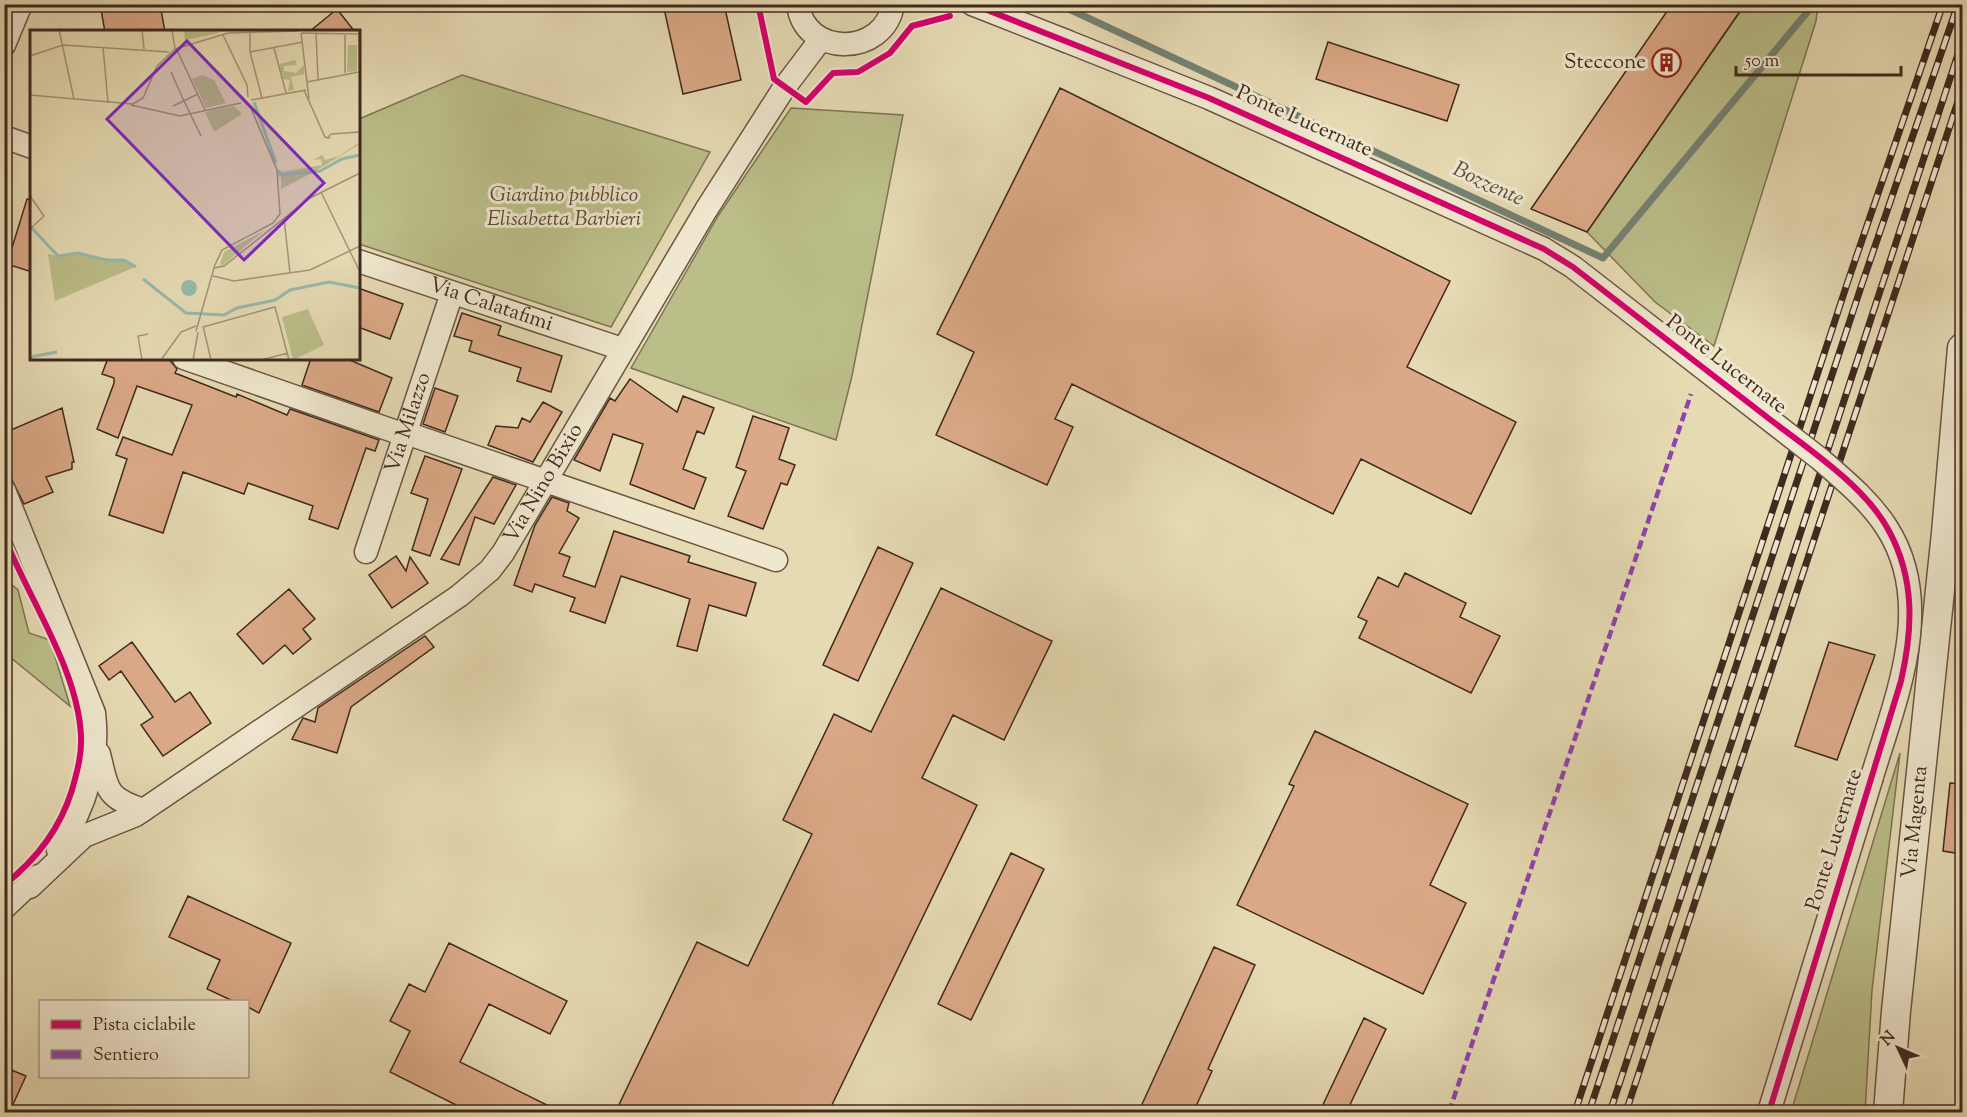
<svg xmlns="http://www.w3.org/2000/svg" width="1967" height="1117" viewBox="0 0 1967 1117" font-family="'Sorts Mill Goudy',serif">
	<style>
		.green { fill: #bbbe89; stroke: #7e7454; stroke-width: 1.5 }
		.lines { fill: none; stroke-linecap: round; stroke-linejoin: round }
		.stream { stroke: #748173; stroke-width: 7 }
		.building { fill: #dba987; stroke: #40291f; stroke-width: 1.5 }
		.minor-casing { stroke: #6a5544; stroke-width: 25 }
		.tertiary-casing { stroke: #6a5544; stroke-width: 31 }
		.minor { stroke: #efe7ce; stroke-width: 22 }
		.tertiary { stroke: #efe7ce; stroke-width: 28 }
		.rail-casing { stroke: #40291f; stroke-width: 7 }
		.rail { stroke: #efe7ce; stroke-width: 4.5; stroke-dasharray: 14; stroke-linecap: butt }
		.minor-bridge-casing { stroke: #6a5544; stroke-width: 25; stroke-linecap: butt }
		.minor-bridge { stroke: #efe7ce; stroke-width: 22 }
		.quiet { stroke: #8e44ad; stroke-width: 4.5; stroke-dasharray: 9 4.5; stroke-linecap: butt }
		.cycleway-casing { stroke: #efe7ce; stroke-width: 10 }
		.cycleway { stroke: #d6006c; stroke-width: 6 }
		.labels { text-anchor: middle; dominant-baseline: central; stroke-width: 6; stroke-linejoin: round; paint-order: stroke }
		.poi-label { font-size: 21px; fill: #40291f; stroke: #efe7ce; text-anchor: end }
		.street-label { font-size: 21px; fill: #40291f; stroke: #efe7ce }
		.park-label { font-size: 21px; font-style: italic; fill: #594734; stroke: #efe7ce }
		.water-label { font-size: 22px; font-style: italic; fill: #564e42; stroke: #efe7ce }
		.inset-river { fill: none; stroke: #96bbab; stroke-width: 3 }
		.inset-road { fill: none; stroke: #a49378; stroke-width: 1.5 }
		.view { fill: #7b2cbf; fill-opacity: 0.15; stroke: #7b2cbf; stroke-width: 3 }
		.inset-edge { fill: none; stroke: #40291f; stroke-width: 3 }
	</style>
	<rect width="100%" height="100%" fill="#e6dab3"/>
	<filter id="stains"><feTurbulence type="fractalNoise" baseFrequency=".00333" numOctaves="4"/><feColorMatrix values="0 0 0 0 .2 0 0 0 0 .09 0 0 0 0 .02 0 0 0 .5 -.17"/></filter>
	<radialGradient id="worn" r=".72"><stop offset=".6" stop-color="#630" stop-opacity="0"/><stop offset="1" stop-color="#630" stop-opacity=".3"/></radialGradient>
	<path class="green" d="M1745 5H1818L1816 21 1714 346 1655 302 1587 232Z
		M462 75 710 152 611 327 359 244V119Z
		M791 108 903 115 852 376 836 440 631 368 718 216Z
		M5 579 18 590 29 633 50 640 70 706 5 653Z
		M1900 753 1872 990 1865 1112H1791Z"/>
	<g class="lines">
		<path class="stream" d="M1058 4 1603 258 1814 4"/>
	</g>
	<path class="building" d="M100 4H160L165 32H105Z
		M663 4H724L741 80 683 94Z
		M1672 4H1745L1587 232 1531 209Z
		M337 9 355 32H309Z
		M1328 42 1459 85 1447 121 1316 79Z
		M1060 88 1450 281 1407 367 1516 422 1471 514 1361 459 1333 514 1072 384 1055 419 1073 427 1047 485 936 435 974 352 937 334Z
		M27 199 32 200V272L7 264Z
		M358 288 403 304 390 339 358 327Z
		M462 313 501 326 498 335 562 356 551 392 517 381 521 368 469 351 472 341 454 336Z
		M108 358H168L177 369 175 373 236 397 237 394 287 415 290 409 379 440 375 451 366 448 338 529 309 519 313 506 248 483 244 494 183 472 163 533 109 515 127 459 116 455 123 437 172 455 192 405 137 386 118 438 97 429 114 383V378L102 374Z
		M311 358H345L392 378 379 412 302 385Z
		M630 379 677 412 683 396 714 408 704 434 697 431 683 469 706 478 694 509 630 484 643 444 613 434 600 471 574 460 610 398 615 401Z
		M435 388 458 396 445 432 423 424Z
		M543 402 562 412 533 462 488 445 496 426 518 428 522 418 530 422Z
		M62 408 74 462H72V469L46 477 53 492 24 504 4 464V433Z
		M753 416 789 428 779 459 795 465 787 485 781 483 763 529 728 516 746 471 736 467Z
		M425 456 462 469 430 556 412 550 428 499 411 493Z
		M493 477 516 485 494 524 475 517 459 565 441 559Z
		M552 497 569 503 567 511 579 518 559 553 570 557 563 576 595 587 614 531 690 556 688 562 756 583 746 616 709 605 697 651 677 646 690 599 621 576 605 623 570 611 575 598 535 584 532 592 514 585 535 525Z
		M878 547 913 563 858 681 823 665Z
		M396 556 406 571 410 557 428 583 392 608 369 575Z
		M1405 573 1466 603 1460 617 1500 636 1471 693 1359 638 1367 621 1358 617 1378 577 1398 587Z
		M941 588 1052 641 1004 740 953 715 922 778 977 805 828 1113H615L697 942 748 966 812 834 783 820 834 714 871 732Z
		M289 589 315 619 303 629 311 639 293 654 285 645 263 664 237 634Z
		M425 636 434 647 351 707 337 753 292 739 303 718 315 722 318 708Z
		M132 642 175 702 190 692 211 723 163 756 141 725 153 717 121 671 109 680 99 666Z
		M1829 642 1875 655 1837 760 1795 746Z
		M1315 731 1468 804 1430 885 1466 903 1423 994 1237 905 1294 786 1289 784Z
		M1950 783 1962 784V854L1943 851Z
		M1011 853 1044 869 971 1020 938 1004Z
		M188 896 291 943 259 1013 248 1007V1002H235L207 989 220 960 169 937Z
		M449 943 567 1001 550 1034 489 1004 460 1062 563 1113H472L390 1072 410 1031 390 1021 409 984 425 992Z
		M1214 947 1255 965 1208 1069 1212 1071 1193 1113H1138Z
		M1364 1018 1386 1029 1346 1113H1319Z
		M4 1067 26 1076 9 1113H4Z"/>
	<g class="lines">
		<defs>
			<g id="minor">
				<path d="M798 4C804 58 885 57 893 4"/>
				<path d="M972 4 1066 41"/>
				<path d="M4 45 21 4"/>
				<path d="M4 137 32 147"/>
				<path id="s1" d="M358 261 622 349"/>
				<path d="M184 358 405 435"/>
				<path d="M406 433 776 560"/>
				<path d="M4 490 94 713C100 763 85 807 58 850"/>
				<path id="s2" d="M366 552 452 293"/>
				<path d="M99 754C108 790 105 797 143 810"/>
				<path id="s3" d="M30 887 84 836 136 815 459 596 490 570 503 553 706 210 784 88 821 39"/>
				<path d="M4 908 38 876"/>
				<path d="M1769 1112 1871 780"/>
			</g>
			<g id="tertiary">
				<path id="s4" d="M1888 1112 1896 1011 1946 533 1962 348"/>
			</g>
		</defs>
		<use href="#minor" class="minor-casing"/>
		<use href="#tertiary" class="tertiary-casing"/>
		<use href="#minor" class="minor"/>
		<use href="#tertiary" class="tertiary"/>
		<defs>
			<path id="rail" d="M1575 1112 1848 281 1943 4
				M1589 1112 1862 284 1958 4
				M1610 1112 1962 42
				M1626 1112 1962 89"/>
		</defs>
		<use href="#rail" class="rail-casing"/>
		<use href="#rail" class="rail"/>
		<defs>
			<path id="minor-bridge" d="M1066 41 1209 98 1544 249 1573 267 1820 459C1844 480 1870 501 1887 528 1937 606 1894 702 1871 780"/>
		</defs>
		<use href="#minor-bridge" class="minor-bridge-casing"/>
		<use href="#minor-bridge" class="minor-bridge"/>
		<path class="quiet" d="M1449 1112 1691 394"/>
		<defs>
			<path id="cycleway" d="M758 4 774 79 806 102 833 73 858 72 890 53 912 26 950 16
				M972 4 1209 98 1544 249 1573 267C1636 316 1699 365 1763 414 1804 446 1865 485 1889 531 1915 579 1913 629 1901 681L1769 1112
				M4 536C28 598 78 669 81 736 82 755 77 772 72 790 60 829 36 860 4 885"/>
		</defs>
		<use href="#cycleway" class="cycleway-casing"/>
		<use href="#cycleway" class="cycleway"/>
	</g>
	<defs>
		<symbol id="building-ring" viewBox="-11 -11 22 22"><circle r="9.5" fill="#efe7ce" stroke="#8f2418" stroke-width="1.5"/><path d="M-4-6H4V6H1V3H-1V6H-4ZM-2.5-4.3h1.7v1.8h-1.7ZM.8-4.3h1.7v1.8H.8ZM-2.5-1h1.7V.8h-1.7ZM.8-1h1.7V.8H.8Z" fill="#8f2418"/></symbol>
	</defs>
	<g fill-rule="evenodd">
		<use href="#building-ring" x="1650" y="46" width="33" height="33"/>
	</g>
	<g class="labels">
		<g class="poi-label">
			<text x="1646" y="63">Steccone</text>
		</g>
		<g class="street-label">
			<text transform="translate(1304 122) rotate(24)">Ponte Lucernate</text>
			<text stroke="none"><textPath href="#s1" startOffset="140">Via Calatafimi</textPath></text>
			<text transform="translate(1726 365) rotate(38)">Ponte Lucernate</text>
			<text stroke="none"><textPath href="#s2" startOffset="136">Via Milazzo</textPath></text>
			<text stroke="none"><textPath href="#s3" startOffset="663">Via Nino Bixio</textPath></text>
			<text stroke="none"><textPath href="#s4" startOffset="291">Via Magenta</textPath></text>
			<text transform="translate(1835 840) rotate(-73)">Ponte Lucernate</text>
		</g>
		<g class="park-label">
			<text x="564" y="196">Giardino pubblico<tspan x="564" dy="24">Elisabetta Barbieri</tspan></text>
		</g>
		<g class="water-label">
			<text transform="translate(1488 185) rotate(25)">Bozzente</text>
		</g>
	</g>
	<g transform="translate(30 30)">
		<rect width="330" height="330" fill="#e6dab3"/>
		<path d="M154 0H187L189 3 155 10ZM318 15H327V41L317 42ZM265 30 267 35 254 36V41L266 43 274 35V44L261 47 264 60 258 61 260 50 253 49 249 34ZM172 45 184 50 196 73 176 78 162 49ZM204 76 212 84 184 102 175 82ZM330 112V114L282 143 251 159V142L292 135 291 129 283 130 292 125 295 130 309 126ZM235 200 193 235H190L194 222ZM40 223 94 231 105 237 25 271 18 224 32 227ZM278 279 294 315 263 330 252 287Z" fill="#bbbe89"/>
		<path d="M151 258a8 8 0 1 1 16 0a8 8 0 1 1-16 0Z" fill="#96bbab"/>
		<path class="inset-river" d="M224 72 246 133M249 140 250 145 290 141 312 129 330 125M0 196 28 226 48 223 76 230H94L106 237M113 249 156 283 194 285 207 278 245 270 260 260 299 252 330 258M0 327 27 322"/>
		<path class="inset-road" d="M29 0 44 69M112 0 114 19M142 0 145 19M220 3V22L232 68M271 3 279 69M271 3 329 4M286 4 288 49M329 4 330 84M193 5 217 55 218 67M315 5V43M73 17 78 73M146 18 175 80M244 18 256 63M220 22 273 12M0 26 33 15 139 22M141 42 154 71M277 52 329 42M274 60 295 107 299 108 300 104M0 65 103 74 113 68 127 36 145 19 198 3 268 1M221 70 276 60M154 71 171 106M101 75 150 86 211 73M143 76 168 64M301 104 330 102M291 162 330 242M0 166 14 186 0 199M254 188 260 243M184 237 192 220 243 193 250 184 247 140 220 76M183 246 204 251 280 240 330 216M173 296 181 330M173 297 245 277 259 330M166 301 184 238 194 236 280 168 330 143M112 330 108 306 118 304M131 330 151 302 166 296M163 330 168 302M231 330 258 323"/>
		<path class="view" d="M157 11 294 153 214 230 77 89Z"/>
		<rect width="330" height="330" class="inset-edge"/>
	</g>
	<rect width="1967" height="1117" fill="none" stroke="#e6dab3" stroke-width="24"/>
	<rect x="6" y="6" width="1955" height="1105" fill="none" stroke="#40291f" stroke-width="3"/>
	<rect x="12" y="12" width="1943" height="1093" fill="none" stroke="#40291f" stroke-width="1.5"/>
	<rect x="39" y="1000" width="210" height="78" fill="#efe7ce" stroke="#a99b88" stroke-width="1.5"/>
	<rect x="51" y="1020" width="30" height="9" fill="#d6006c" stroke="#a99b88" stroke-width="1.5"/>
	<text x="93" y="1030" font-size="18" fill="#40291f">Pista ciclabile</text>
	<rect x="51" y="1050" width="30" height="9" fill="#8e44ad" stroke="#a99b88" stroke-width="1.5"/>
	<text x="93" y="1060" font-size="18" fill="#40291f">Sentiero</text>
	<g transform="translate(1898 1048) rotate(314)" stroke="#efe7ce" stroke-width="4.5" paint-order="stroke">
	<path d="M0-4.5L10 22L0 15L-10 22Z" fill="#40291f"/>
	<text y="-9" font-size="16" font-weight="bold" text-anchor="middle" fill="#40291f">N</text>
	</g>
	<path d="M1736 66v9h165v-9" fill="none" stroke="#40291f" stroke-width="3"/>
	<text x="1745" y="66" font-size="18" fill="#40291f" stroke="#efe7ce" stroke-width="4.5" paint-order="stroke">50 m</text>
	<rect width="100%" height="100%" filter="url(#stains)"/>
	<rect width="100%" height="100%" fill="url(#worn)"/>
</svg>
